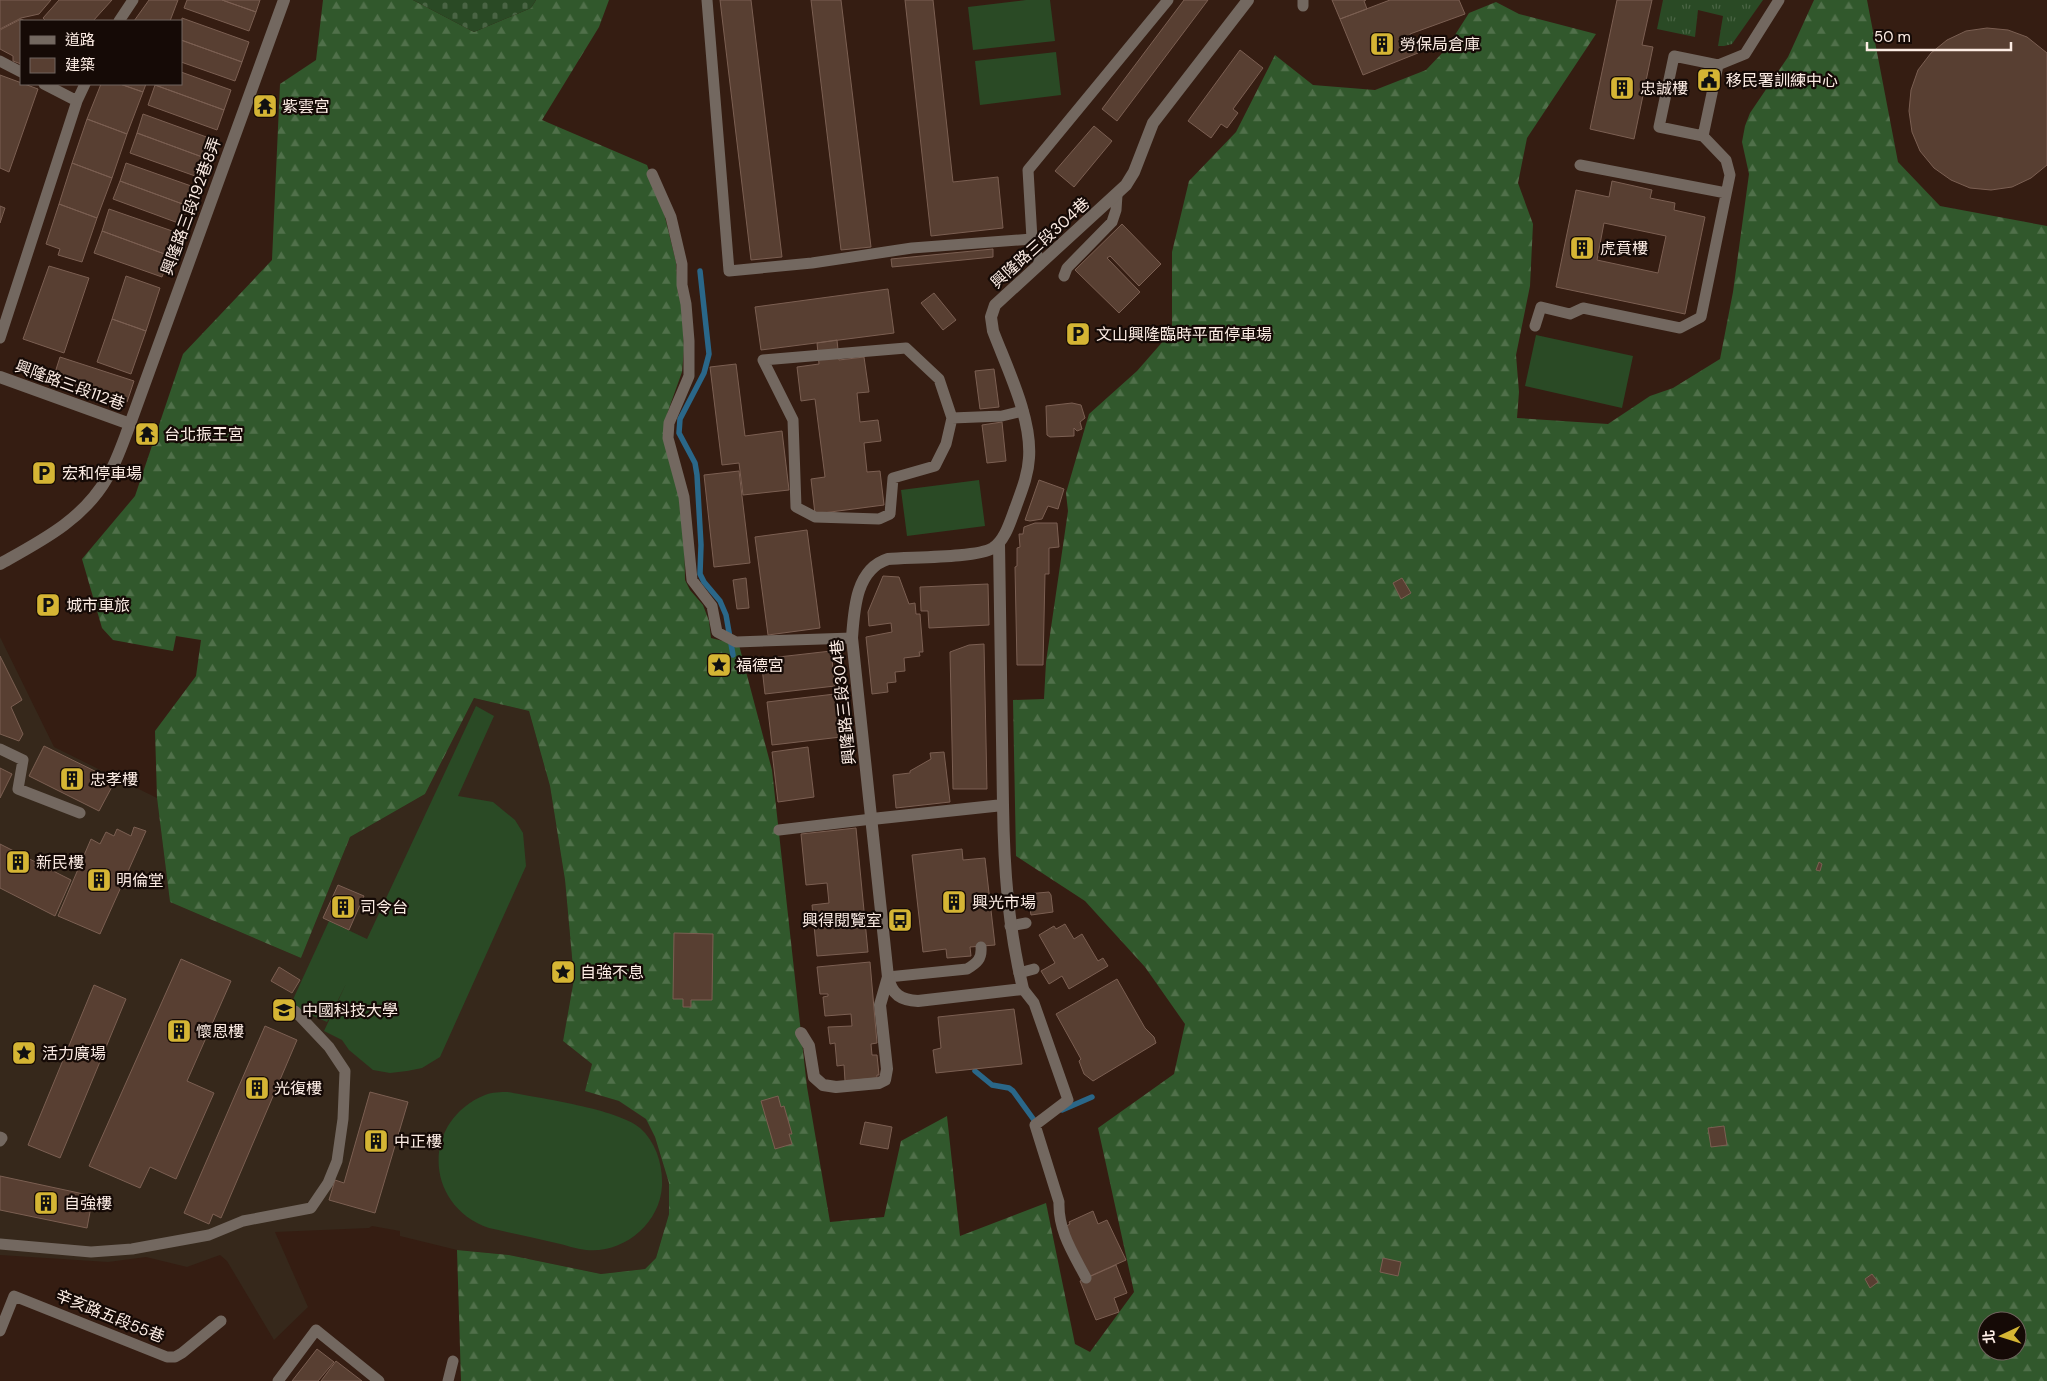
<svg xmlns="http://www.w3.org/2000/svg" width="2047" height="1381" viewBox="0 0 2047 1381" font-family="'DM Sans','Noto Sans TC',sans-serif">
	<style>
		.education { fill: #36281b }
		.grass { fill: url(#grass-tufts) }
		.forest { fill: url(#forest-firs); fill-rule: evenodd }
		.cemetery { fill: url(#cemetery-stones) }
		.pitch { fill: #2a4a25 }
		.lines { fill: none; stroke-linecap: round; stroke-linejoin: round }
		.stream { stroke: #2a6789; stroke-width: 5.5 }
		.building { fill: #583f32; stroke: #7b5f52; fill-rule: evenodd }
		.lane { stroke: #736860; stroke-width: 11 }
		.street { stroke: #736860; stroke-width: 12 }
		.labels { text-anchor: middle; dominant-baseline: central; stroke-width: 4.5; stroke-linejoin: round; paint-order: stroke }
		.poi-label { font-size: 16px; fill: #fcece4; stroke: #150a06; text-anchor: start }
		.street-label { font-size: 16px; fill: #fcece4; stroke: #150a06 }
	</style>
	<defs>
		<pattern id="grass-tufts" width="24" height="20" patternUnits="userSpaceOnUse" patternTransform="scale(1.25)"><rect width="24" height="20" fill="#2a4a25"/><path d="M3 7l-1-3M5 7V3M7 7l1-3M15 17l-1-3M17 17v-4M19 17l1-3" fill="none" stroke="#4a6444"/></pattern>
		<pattern id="forest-firs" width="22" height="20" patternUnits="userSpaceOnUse" patternTransform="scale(1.25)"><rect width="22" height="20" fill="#31582c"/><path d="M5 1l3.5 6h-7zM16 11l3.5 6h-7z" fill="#50704a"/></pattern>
		<pattern id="cemetery-stones" width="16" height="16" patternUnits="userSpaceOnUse" patternTransform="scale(1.25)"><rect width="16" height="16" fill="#2a4a25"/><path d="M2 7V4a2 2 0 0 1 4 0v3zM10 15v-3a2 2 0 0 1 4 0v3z" fill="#4a6444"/></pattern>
	</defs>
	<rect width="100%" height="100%" fill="#351d12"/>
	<path class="education" d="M0 637 54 747 157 798 170 902 301 958 350 837 425 794 474 698 529 711 550 786 565 880 574 979 563 1041 592 1064 586 1091 620 1101 646 1118 655 1137 669 1183V1214L656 1258 645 1269 601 1274 509 1255 457 1250 400 1236V1231L372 1226 369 1228 275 1232 308 1307 274 1340 227 1261 220 1255 187 1267 146 1257 108 1262 0 1255Z"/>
	<path class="grass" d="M1663 0H1763L1732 44 1724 46H1718L1723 16 1698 10 1695 37 1657 29Z"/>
	<path class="forest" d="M323 0H413L474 32 531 8 536 0H609L599 27 542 120 647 165 663 209 676 262 678 293 682 306 684 349 682 372 667 414 684 530 685 580 690 590 703 605 709 621 711 638 739 645 772 770 807 1087 830 1222 884 1217 901 1141 947 1116 960 1236 1046 1203 1075 1344 1090 1352 1134 1292 1098 1128 1174 1074 1185 1024 1145 967 1085 901 1016 856 1013 700 1044 699 1046 662 1068 511 1066 493 1089 414 1137 371 1172 331V252L1189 181 1236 132 1275 55 1313 85 1375 90 1426 70 1446 49 1469 13 1496 2 1519 14 1596 34 1527 138 1518 183 1533 224 1530 286 1516 355 1519 392 1517 418 1608 424 1650 396 1673 388 1720 359 1733 292 1749 174 1742 142 1745 126 1750 113 1788 57 1814 0H1867L1898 162 1940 206 2047 226V1381H461L457 1250 509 1255 601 1274 645 1269 656 1258 669 1214V1183L655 1137 646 1119 619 1101 585 1091 592 1064 563 1041 574 979 565 880 550 786 529 711 474 698 425 794 350 837 301 958 170 902 157 798 155 731 196 676 201 640 176 636 173 651 113 640 102 628 82 559 135 496 183 354 272 260 280 84 316 60ZM1987 1321H2017V1351H1987Z"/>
	<path class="cemetery" d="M413 0H536L531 8 474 32Z"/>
	<path class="pitch" d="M1026 0H1050L1055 41 973 50 968 7Z
		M1056 52 1061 95 980 105 975 61Z
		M1536 335 1633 356 1622 408 1525 386Z
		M979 480 985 526 907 536 901 490Z
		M476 706 494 716 458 796 493 802 515 820 523 833 526 866 440 1057 422 1068 407 1071 390 1073 373 1070 349 1050 342 1040 324 1031 346 984 327 1022 290 1006 329 921 367 939Z
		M508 1092C539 1098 618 1109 640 1128 656 1142 663 1165 662 1186 660 1224 623 1254 586 1250 576 1249 566 1245 556 1243 534 1238 511 1233 489 1228 424 1206 421 1121 485 1095 492 1092 501 1092 508 1092Z"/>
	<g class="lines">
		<path class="stream" d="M700 271 709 354 704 373 680 419 679 433 695 463 697 475 701 545 700 574 704 582 720 601 726 615 733 655
			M975 1071 992 1085 1009 1088 1013 1091 1034 1120
			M1062 1110 1092 1097"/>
	</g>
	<path class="building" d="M0 0H51L39 14 21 18 0 29Z
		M59 0H112L93 21H46L43 18Z
		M149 0H178L170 21H134Z
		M187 0H222L256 12 249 31 184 8Z
		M222 0H260L256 12Z
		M720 0H751L782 257 751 260Z
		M811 0H841L871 247 841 250Z
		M905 0H933L953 182 998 177 1003 228 931 236Z
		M1184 0H1208L1117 121 1102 109Z
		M1332 0H1366L1364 1 1367 9 1340 19Z
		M1390 0H1459L1465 14 1410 34 1418 53 1363 75 1340 19Z
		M1617 0H1652L1642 45 1653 47 1634 139 1590 129Z
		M182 18 249 42 242 62 181 40Z
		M21 19 25 21H21V64L13 61V56L0 49V30Z
		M1987 28 2008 30 2027 37 2047 53V165L2031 178 2012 187 1991 190 1970 188 1951 180 1934 168 1920 151 1912 132 1909 111 1911 90 1918 70 1931 53 1947 40 1966 31Z
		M181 40 242 62 235 81 181 62Z
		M1240 50 1263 68 1233 109 1238 113 1227 128 1221 124 1211 138 1188 121Z
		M181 72 231 90 224 110 155 85 181 84Z
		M0 75 38 89 9 172 0 168Z
		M101 84H120L143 92 127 134 87 119Z
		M120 84H146L143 92Z
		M155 85 224 110 217 130 148 105Z
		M143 114 212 139 205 158 137 133Z
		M87 119 127 134 112 178 72 163Z
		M1094 126 1112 141 1074 187 1055 171Z
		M137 133 205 158 198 177 130 153Z
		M72 163 112 178 97 218 59 204Z
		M126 163 194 187 188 206 120 181Z
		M120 181 188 206 181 224 113 199Z
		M1612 181 1652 190 1650 198 1675 203 1674 210 1705 217 1685 314 1556 287 1576 190 1609 197ZM1604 223 1666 236 1658 273 1597 260Z
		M59 204 97 218 82 262 58 255 60 249 46 244Z
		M0 206 5 208 0 223Z
		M109 209 178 233 170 256 102 231Z
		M1122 224 1161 264 1139 286 1110 256 1107 258 1140 292 1119 313 1075 270Z
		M102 231 170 256 162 277 94 253Z
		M993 249V257L892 267 891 259Z
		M49 266 89 278 64 353 23 339Z
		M126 276 160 288 146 331 112 319Z
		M888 289 894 333 761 350 755 307Z
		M934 293 956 320 943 330 921 303Z
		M112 319 146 331 131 374 97 362Z
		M837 340 839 360 864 357 869 392 857 393 860 422 878 420 881 441 864 443 867 472 880 471 884 505 815 514 811 479 825 477 815 399 801 401 797 367 819 364 817 343Z
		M60 357 134 381 127 402 53 379Z
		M736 364 745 436 782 431 789 490 743 495 739 463 722 465 710 367Z
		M994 369 999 407 980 409 975 371Z
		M1072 403 1081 405 1085 418 1080 422 1082 429 1077 431 1074 428V436L1050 437 1047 435 1046 406Z
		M1002 422 1006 461 987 463 982 425Z
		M739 471 750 563 714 567 704 475Z
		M1039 480 1064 489 1058 509 1048 506 1042 519 1030 521 1025 520Z
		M1035 523H1057L1059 547 1049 548V574H1045L1043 665H1017L1015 567 1017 566V548L1020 547 1019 534H1023L1024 527Z
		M807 530 820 628 768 635 755 537Z
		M883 576 899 577 909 604 915 603 916 614H920L923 652H919L920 656 904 658 905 671 895 672 896 682 887 683 888 692 872 694 866 637 892 632 891 623 869 626 868 612Z
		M746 578 749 608 737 609 733 580Z
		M1402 578 1411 593 1401 599 1393 583Z
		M988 584 989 625 929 628 928 611H921L920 587Z
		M984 644 987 789H953L950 652 969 645Z
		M831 651 835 686 765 694 761 659Z
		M0 656 22 700 11 707 23 734 19 741 0 734Z
		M835 694 841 737 772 745 767 702Z
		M44 746 115 781 99 811 29 776Z
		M808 747 814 797 778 802 772 752Z
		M944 752 950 802 896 808 893 775 910 773V771L931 759 930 753Z
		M0 768 12 774 0 798Z
		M134 827 146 831 100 934 58 916 91 839 100 844 106 832 114 836 117 829 131 836Z
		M856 828 868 952 817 956 812 905 829 903 827 883 806 885 801 834Z
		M0 844 71 880 55 916 0 888Z
		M962 849 963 860 985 858 995 945 970 947 971 956 947 958 946 949 923 952 912 855Z
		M1819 862 1822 864 1820 871 1816 870Z
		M338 885 364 896 349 930 323 918Z
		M1049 892 1051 895 1053 912 1031 915 1027 894Z
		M1065 924 1074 939 1082 934 1098 961 1103 958 1108 966 1069 989 1062 976 1049 984 1041 971 1055 963 1039 935 1054 926 1056 929Z
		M674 933 713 934 712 1000H691V1007H683V999H673Z
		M181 959 231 981 187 1081 214 1093 176 1179 150 1167 140 1188 89 1166Z
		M870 962 877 1043 871 1044 872 1055H877L879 1075H877V1078L845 1081 844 1065 837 1066 835 1043 830 1044 828 1027 852 1026 851 1014 825 1016 823 997 828 996V994H820L817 967Z
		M279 967 300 980 292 993 271 981Z
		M1117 979 1145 1028 1154 1037 1156 1043 1093 1081 1084 1074 1079 1061 1081 1059 1056 1014Z
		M94 985 126 999 60 1158 28 1145Z
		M1014 1009 1022 1064 936 1073 933 1050 941 1048 938 1017Z
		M265 1026 297 1040 221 1218 213 1214 209 1224 184 1213Z
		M370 1092 408 1102 375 1213 329 1200 335 1180 344 1183Z
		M778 1096 781 1107 784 1106 792 1134H789L792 1144 775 1149 761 1101Z
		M865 1122 892 1127 888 1149 860 1144Z
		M1724 1126 1727 1145 1711 1147 1708 1128Z
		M0 1176 93 1196 87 1228 0 1210Z
		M1093 1211 1098 1224 1107 1220 1126 1260 1088 1277 1063 1228 1070 1224 1069 1222Z
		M1383 1258 1401 1262 1398 1276 1380 1272Z
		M1116 1265 1127 1293 1114 1298 1119 1312 1096 1320 1080 1281Z
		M1872 1274 1878 1282 1870 1288 1865 1279Z
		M317 1349 334 1362 318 1381H292Z
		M336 1361 362 1381H321Z"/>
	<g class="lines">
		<path class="lane" d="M707 0 729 271 812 263 912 248 1032 239
			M1303 6V0
			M119 21 133 0
			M0 61 21 72
			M1718 65 1703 136 1659 127 1674 56 1718 65 1745 54 1779 0
			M44 84 77 101
			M1580 165 1726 193
			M652 174 671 217 682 264V285L686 304 689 341V376L669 423 668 438 684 497 692 580 712 606 717 632 736 642 852 638
			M1040 264 1032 239 1028 170 1168 0
			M1064 276 1067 268 1112 222 1116 210 1117 195
			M1535 326 1541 307 1570 314 1583 308 1680 328 1701 317 1730 175 1726 160 1703 136
			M0 338 77 101 85 84
			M952 418 946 444 935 466 893 478 890 514 879 519 815 517 796 507 793 420 763 360 906 348 939 379 952 418 1002 416 1023 411
			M0 749 23 760 18 789 80 813
			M779 830 872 819
			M1010 926 1026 923
			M1019 973 1034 969
			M888 977 967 969C977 963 982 959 981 947
			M1023 989 1034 1003 1068 1100 1035 1125 1059 1202C1058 1231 1073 1253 1086 1278
			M0 1137 2 1138 0 1141
			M0 1244 91 1252 132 1249 209 1235 243 1221 311 1208 328 1183 337 1161 343 1119 345 1071 329 1047 295 1011
			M0 1331 14 1296 167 1357H175L182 1353 221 1321
			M278 1381 316 1330 379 1381
			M448 1381 453 1361"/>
		<path class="street" d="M0 377 130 424
			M999 543 1003 805
			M0 564C41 541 83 520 107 478 117 461 123 442 130 424L284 0
			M872 819 1003 805C1004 870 1008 925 1023 989L918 1001C901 1000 892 995 888 977L852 638C854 609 856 569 888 559 910 557 977 558 993 548 1005 540 1010 522 1015 509 1021 492 1028 476 1029 458 1032 418 1007 368 993 331L991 317 995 305 1126 185 1134 172 1153 123 1248 0
			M801 1033 809 1046 814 1077 823 1085 836 1087 879 1083 885 1080 887 1069 880 1005 888 977"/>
	</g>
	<defs>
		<symbol id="building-square" viewBox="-11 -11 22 22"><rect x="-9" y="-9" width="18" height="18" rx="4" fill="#d5b534" stroke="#150a06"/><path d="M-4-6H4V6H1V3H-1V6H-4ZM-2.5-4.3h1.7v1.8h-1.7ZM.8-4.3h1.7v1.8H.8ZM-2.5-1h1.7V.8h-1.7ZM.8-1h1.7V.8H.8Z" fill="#111"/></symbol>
		<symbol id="civic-square" viewBox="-11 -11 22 22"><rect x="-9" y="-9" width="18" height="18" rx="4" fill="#d5b534" stroke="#150a06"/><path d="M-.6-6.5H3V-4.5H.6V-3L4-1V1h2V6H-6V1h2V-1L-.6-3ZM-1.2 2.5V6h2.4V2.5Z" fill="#111"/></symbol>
		<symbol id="temple-square" viewBox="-11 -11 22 22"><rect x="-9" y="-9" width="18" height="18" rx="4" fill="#d5b534" stroke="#150a06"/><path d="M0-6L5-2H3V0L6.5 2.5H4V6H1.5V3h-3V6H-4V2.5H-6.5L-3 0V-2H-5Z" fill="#111"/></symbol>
		<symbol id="parking-square" viewBox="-11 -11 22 22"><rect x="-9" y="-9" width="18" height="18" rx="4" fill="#d5b534" stroke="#150a06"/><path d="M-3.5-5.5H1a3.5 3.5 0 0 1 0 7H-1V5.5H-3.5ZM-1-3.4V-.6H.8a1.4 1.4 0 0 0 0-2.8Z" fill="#111"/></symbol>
		<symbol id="sight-square" viewBox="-11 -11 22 22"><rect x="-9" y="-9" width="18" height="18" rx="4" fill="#d5b534" stroke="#150a06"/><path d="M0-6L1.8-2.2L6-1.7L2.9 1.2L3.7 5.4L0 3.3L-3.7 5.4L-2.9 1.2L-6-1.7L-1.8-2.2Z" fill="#111"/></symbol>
		<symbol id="bus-square" viewBox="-11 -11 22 22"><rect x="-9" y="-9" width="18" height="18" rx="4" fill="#d5b534" stroke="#150a06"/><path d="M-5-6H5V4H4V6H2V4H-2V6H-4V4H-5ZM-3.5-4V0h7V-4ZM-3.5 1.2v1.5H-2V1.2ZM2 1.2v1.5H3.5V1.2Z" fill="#111"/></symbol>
		<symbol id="university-square" viewBox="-11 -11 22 22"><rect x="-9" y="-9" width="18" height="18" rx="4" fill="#d5b534" stroke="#150a06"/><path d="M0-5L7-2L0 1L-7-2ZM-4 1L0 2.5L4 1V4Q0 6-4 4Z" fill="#111"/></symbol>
	</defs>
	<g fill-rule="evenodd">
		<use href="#building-square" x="1368" y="30" width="28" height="28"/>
		<use href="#civic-square" x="1695" y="66" width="28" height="28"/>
		<use href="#building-square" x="1608" y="74" width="28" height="28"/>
		<use href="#temple-square" x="251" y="92" width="28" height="28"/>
		<use href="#building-square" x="1568" y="234" width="28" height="28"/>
		<use href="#parking-square" x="1064" y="320" width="28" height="28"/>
		<use href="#temple-square" x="133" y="420" width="28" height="28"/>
		<use href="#parking-square" x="30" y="459" width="28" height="28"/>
		<use href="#parking-square" x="34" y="591" width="28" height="28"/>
		<use href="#sight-square" x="705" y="651" width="28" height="28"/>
		<use href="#building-square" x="58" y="765" width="28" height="28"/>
		<use href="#building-square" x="4" y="848" width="28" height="28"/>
		<use href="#building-square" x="85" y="866" width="28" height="28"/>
		<use href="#building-square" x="940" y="888" width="28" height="28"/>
		<use href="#building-square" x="329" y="893" width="28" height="28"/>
		<use href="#bus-square" x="886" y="906" width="28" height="28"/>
		<use href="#sight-square" x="549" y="958" width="28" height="28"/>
		<use href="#university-square" x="270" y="996" width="28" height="28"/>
		<use href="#building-square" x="165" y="1017" width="28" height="28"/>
		<use href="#sight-square" x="10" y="1039" width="28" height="28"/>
		<use href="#building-square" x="243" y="1074" width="28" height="28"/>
		<use href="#building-square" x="362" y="1127" width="28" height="28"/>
		<use href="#building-square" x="32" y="1189" width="28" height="28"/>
	</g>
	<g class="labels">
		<g class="poi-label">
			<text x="1400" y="44">勞保局倉庫</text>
			<text x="1726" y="80">移民署訓練中心</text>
			<text x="1640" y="88">忠誠樓</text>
			<text x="282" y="106">紫雲宮</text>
			<text x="1600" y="248">虎賁樓</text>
			<text x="1096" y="334">文山興隆臨時平面停車場</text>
			<text x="164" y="434">台北振王宮</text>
			<text x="62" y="473">宏和停車場</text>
			<text x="66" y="605">城市車旅</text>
			<text x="736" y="665">福德宮</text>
			<text x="90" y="779">忠孝樓</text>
			<text x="36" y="862">新民樓</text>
			<text x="116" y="880">明倫堂</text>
			<text x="972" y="902">興光市場</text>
			<text x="360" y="907">司令台</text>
			<text x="882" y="920" text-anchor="end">興得閱覽室</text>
			<text x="580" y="972">自強不息</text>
			<text x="302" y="1010">中國科技大學</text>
			<text x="196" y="1031">懷恩樓</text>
			<text x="42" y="1053">活力廣場</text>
			<text x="274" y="1088">光復樓</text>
			<text x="394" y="1141">中正樓</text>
			<text x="64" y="1203">自強樓</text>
		</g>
		<g class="street-label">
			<text transform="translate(191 206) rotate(-70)">興隆路三段192巷8弄</text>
			<text transform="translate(1040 243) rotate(-42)">興隆路三段304巷</text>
			<text transform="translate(70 385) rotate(20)">興隆路三段112巷</text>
			<text transform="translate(843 702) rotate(-96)">興隆路三段304巷</text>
			<text transform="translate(110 1316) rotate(22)">辛亥路五段55巷</text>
		</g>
	</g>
	<rect x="20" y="20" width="162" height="65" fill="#150a06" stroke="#71645f"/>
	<rect x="30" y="36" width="25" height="8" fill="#736860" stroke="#71645f"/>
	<text x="65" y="45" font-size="15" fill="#fcece4">道路</text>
	<rect x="30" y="58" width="25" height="15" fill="#583f32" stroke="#71645f"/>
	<text x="65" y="70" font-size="15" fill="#fcece4">建築</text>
	<g transform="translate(2002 1336) rotate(266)"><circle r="24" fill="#150a06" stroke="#71645f"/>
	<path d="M0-4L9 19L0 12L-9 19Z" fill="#d5b534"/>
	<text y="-8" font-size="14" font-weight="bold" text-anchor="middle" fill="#fcece4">北</text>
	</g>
	<path d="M1867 42v8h144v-8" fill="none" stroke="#fcece4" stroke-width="2.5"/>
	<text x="1874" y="42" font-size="15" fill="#fcece4" stroke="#150a06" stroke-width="4" paint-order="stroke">50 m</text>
</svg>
